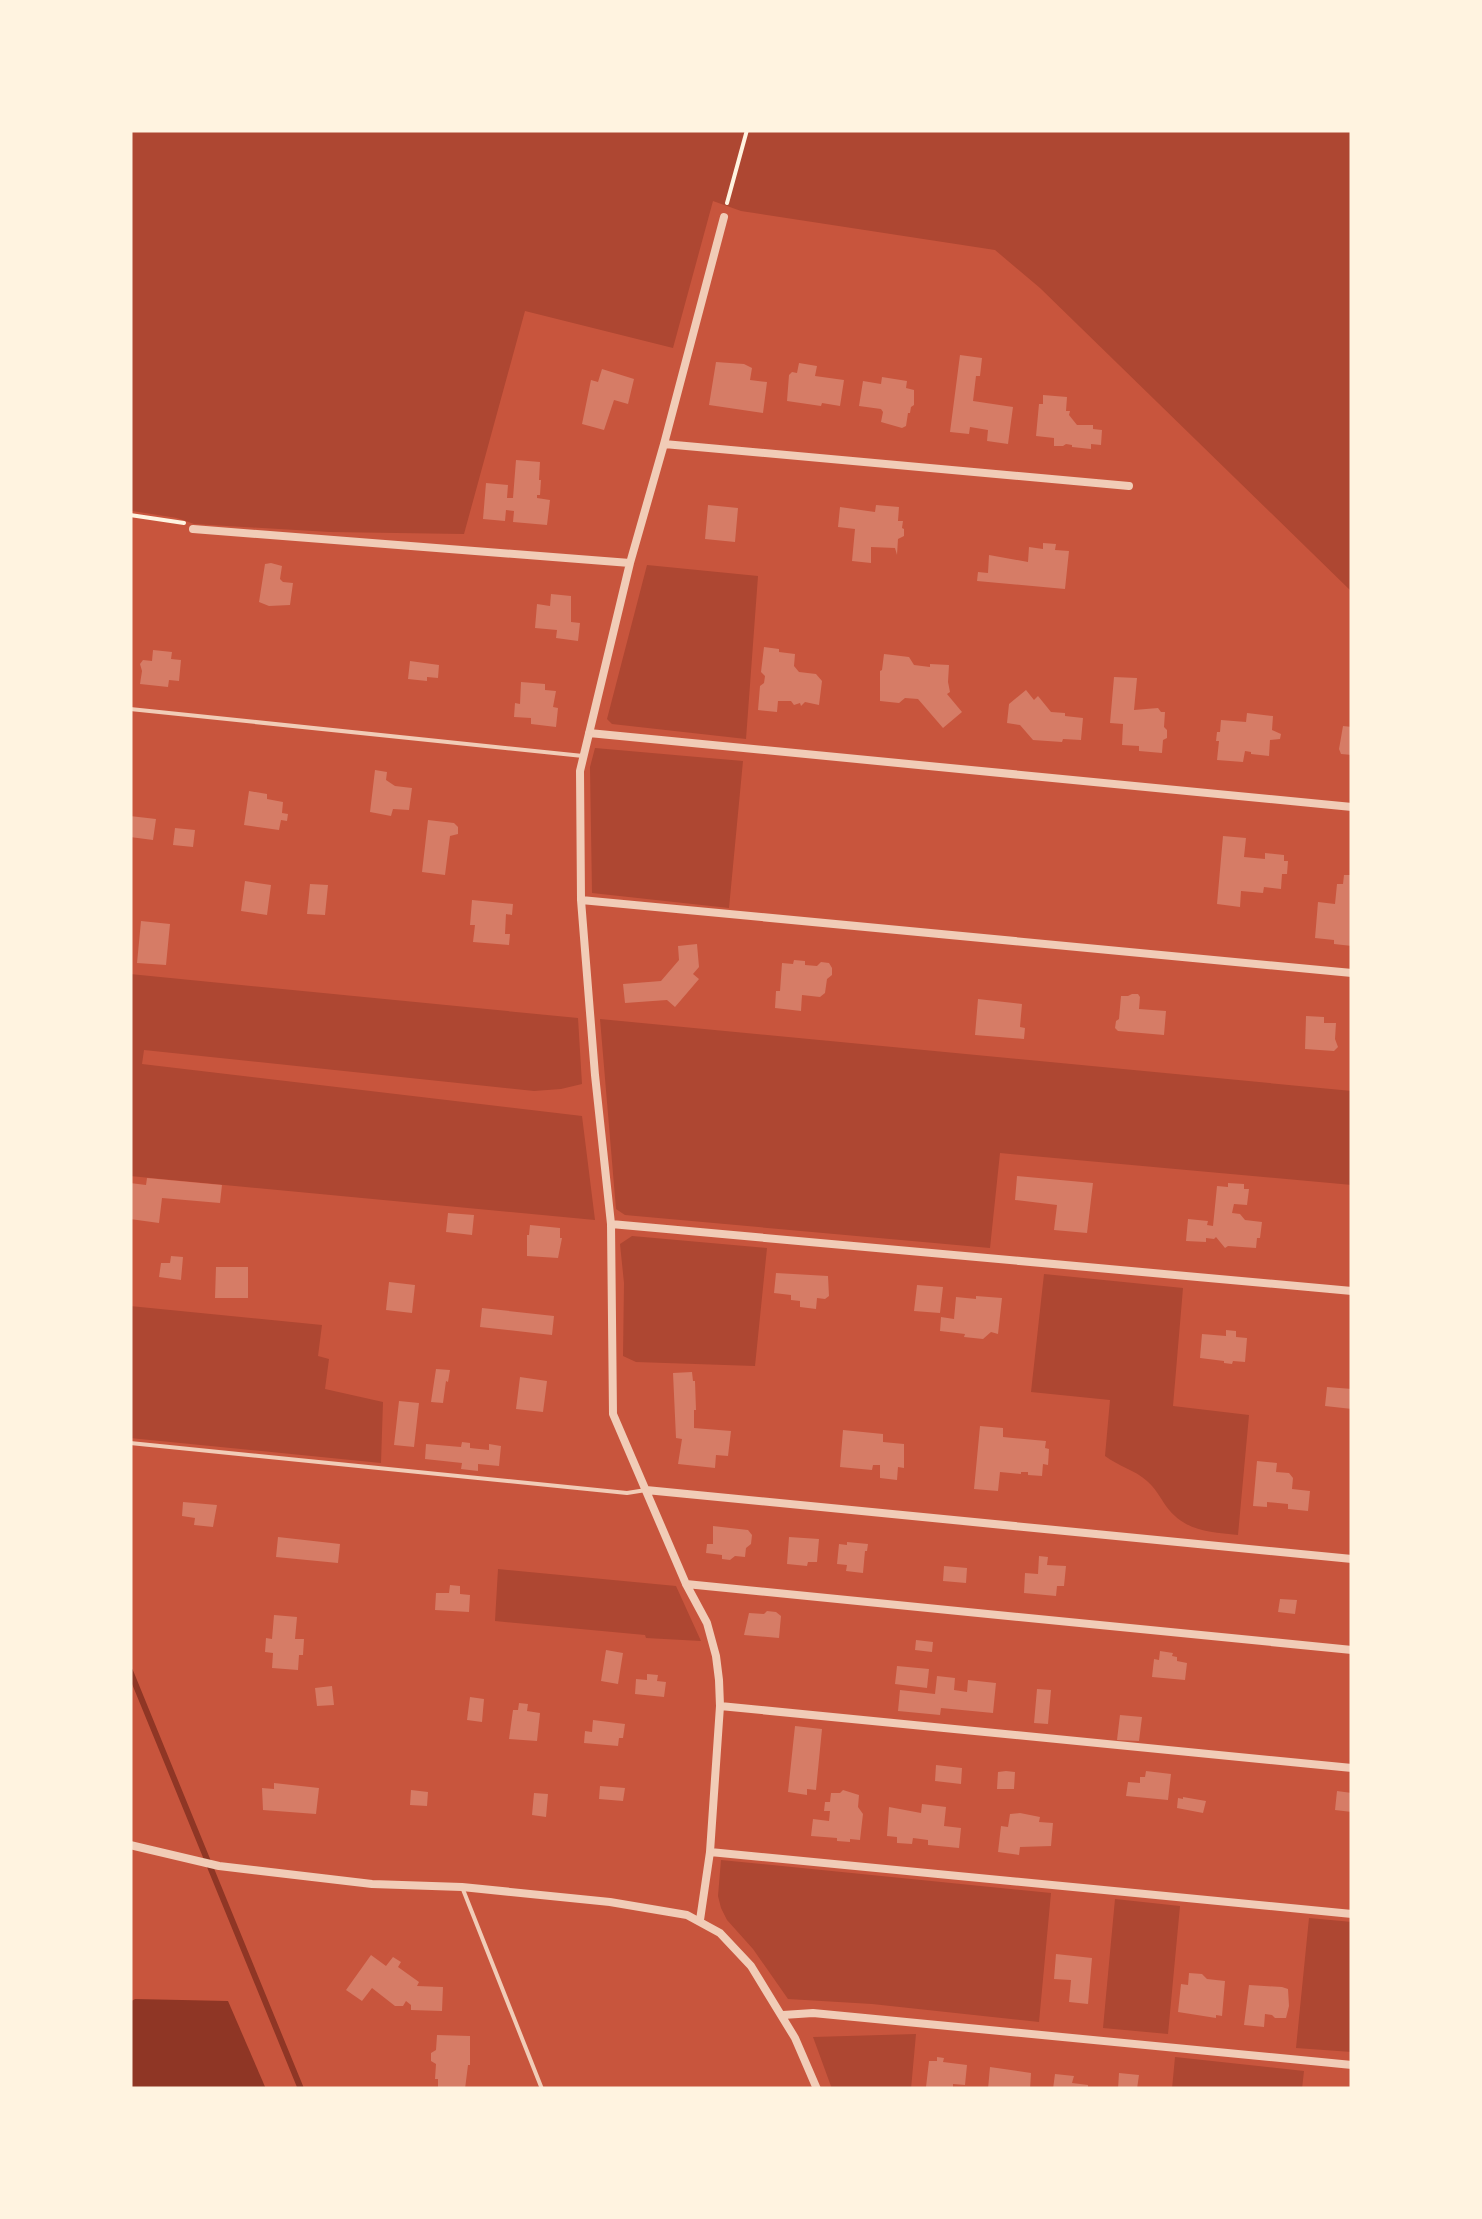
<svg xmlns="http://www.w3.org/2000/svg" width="1482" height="2219" viewBox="0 0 1482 2219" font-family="Literata,serif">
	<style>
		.green { fill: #ae4732 }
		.water { fill: #8f3625 }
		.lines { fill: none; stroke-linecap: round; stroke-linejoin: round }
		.stream { stroke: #8f3625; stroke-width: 6 }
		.building { fill: #d67c66 }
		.path { stroke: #fff3e0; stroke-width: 4 }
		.service { stroke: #f1ccb7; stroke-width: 4 }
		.minor { stroke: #f1ccb7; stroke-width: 8 }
	</style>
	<rect width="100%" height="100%" fill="#c8553d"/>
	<path class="green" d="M130 130H1352V592L1040 288 995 250 741 211 713 201 673 348 525 311 464 534 330 532 194 524 177 518 132 511 130 504Z
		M647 565 758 576 746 739 612 724 607 719Z
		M595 748 743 761 729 908 592 893 590 767Z
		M130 974 578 1018 582 1084 561 1089 534 1091 144 1050 142 1064 582 1116 595 1220 130 1176Z
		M600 1019 1352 1091V1185L1000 1153 990 1248 625 1215 616 1209Z
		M632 1236 767 1248 755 1366 636 1362 623 1356 624 1283 620 1244Z
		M1044 1274 1183 1288 1173 1406 1249 1415 1238 1535C1209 1532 1184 1531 1166 1506 1160 1497 1155 1488 1147 1481 1135 1470 1118 1466 1105 1456L1110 1400 1031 1392Z
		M130 1306 322 1325 318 1356 329 1359 325 1389 383 1402 381 1463 130 1438Z
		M498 1569 676 1586 701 1641 646 1638 645 1635 495 1621Z
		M721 1860 1051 1893 1039 2022 872 2004 788 1999 753 1949 727 1920 721 1908 718 1896Z
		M1115 1899 1180 1906 1168 2034 1103 2028Z
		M1309 1918 1352 1922V2052L1296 2048Z
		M916 2034 911 2089H832L813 2037Z
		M1175 2057 1304 2071 1302 2089H1172Z"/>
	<path class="water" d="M135 1999 228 2001 266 2089H130V2002Z"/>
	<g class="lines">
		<path class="stream" d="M130 1671 301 2089"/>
	</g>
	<path class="building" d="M960 355 982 358 980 376H976L973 401 1013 407 1008 444 987 441 988 430 970 427 969 434 950 432Z
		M716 362 744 364 752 368 750 380 767 382 763 413 709 405Z
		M799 363 817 366 815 376 844 380 840 406 822 403 821 406 787 401 789 375 792 372 797 373Z
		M602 369 634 379 628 404 614 400 604 430 582 424 591 380 598 382Z
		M882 377 907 381 906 388 914 390V405L911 407 910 413H908L906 426 902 428 881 422 883 412 881 409 859 406 863 381 881 384Z
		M1043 395 1067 397 1066 411H1070L1069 415 1077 425H1093V429L1102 430 1101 445 1091 444V449L1072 447V445L1066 444 1063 446H1054V438L1036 436 1039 404H1043Z
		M516 460 540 462 539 480H541L540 495H537V498L550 500 547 525 513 522 514 511 506 510 505 521 483 519 486 483 508 485 507 498H513Z
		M708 505 738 508 735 542 705 539Z
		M876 505 899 507 898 521H903L902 528 904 529V536L898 539 897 555 895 548 871 547V563L852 561 855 529 838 527 840 507 875 512Z
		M1043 543 1056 544 1055 550 1069 551 1065 589 977 581 978 572 988 573 989 555 1028 562 1029 547 1043 549Z
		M271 563 282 566 280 579 283 582 293 583 290 605 269 606 259 602 265 564Z
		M551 594 571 596V622L580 623 578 641 556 638 557 630 535 628 537 604 550 606Z
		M764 647 779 649V652L795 654 794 666 799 672 816 674 822 681 819 705 805 702 801 706 800 703 794 705 791 701H778L777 712 758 710 760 686 764 683 765 676 761 672Z
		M153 650 172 652 171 659 181 660 179 681 169 680 168 687 140 684 142 671 140 664 143 660 152 661Z
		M884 654 909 657 914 665 930 667V664L949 665 948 682 950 692 947 694 962 712 943 728 918 699 905 698 899 703 880 701V671L882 670Z
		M410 661 439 665 438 678 427 677V681L408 679Z
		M1114 677 1137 678 1134 710 1158 708 1161 712H1165L1164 727 1167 730V738L1163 740 1162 753 1139 751V746L1122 745 1123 724 1110 723Z
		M521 682 545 684V690L556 691 553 707 558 708 556 727 531 724V718L514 717 515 703 520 704Z
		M1026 690 1034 700 1038 696 1051 712 1065 713V716L1083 718 1081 740 1063 739 1062 742 1033 740 1020 725 1007 723 1009 704Z
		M1247 713 1273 716 1272 730 1281 734 1280 739 1270 740 1269 756 1251 754V752L1245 751 1243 762 1217 760 1219 741H1216L1217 732H1220L1221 720 1246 722Z
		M1343 726 1352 727V755L1341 754 1339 749Z
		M375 770 387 772 386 780 395 786 412 788 409 810 393 809 391 816 370 812Z
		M249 791 267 794V799L283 802 282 813 288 814 287 821 281 820 279 830 244 825Z
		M130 816 156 819 153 840 130 837Z
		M428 820 454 823 458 827V834L450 836 445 875 422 872Z
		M175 828 195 830 193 847 173 845Z
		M1223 836 1246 838 1244 857 1265 859V853L1284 855V861H1288L1287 874H1282L1281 889 1264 887 1263 893 1241 891 1240 907 1217 904Z
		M1344 875H1352V946L1334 944V940L1315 938 1318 902 1335 904 1337 884H1343Z
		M245 881 271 885 267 915 241 911Z
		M310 884 328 885 325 915 307 914Z
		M472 900 513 904 512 915 506 914 505 934H510L509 945 473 942 475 925H470Z
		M141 921 170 924 166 965 137 963Z
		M697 944 699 967 693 974 699 979 675 1007 667 1000 625 1003 623 984 661 981 679 960 678 946Z
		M794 960 805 961V965L817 966 821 962 829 963 832 968V975L827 979 825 993 820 997 802 995 801 1011 775 1008 776 991H780L782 963 793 964Z
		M1132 994H1138L1140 997 1139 1009 1166 1011 1164 1035 1118 1031 1115 1028 1116 1021 1119 1019 1121 996H1128Z
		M978 999 1022 1004 1020 1027 1025 1028 1024 1039 975 1035Z
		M1306 1016 1324 1017V1023H1336L1335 1039 1338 1047 1334 1051 1305 1049Z
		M1017 1176 1093 1183 1087 1233 1054 1230 1057 1205 1015 1200Z
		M147 1178 222 1185 220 1203 162 1198 159 1223 130 1219V1183L146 1185Z
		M1228 1183 1244 1184V1189H1249L1247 1205 1234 1204 1232 1213 1240 1214 1245 1220 1262 1222 1260 1238H1257L1256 1248 1228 1246 1225 1248 1216 1237 1214 1239 1206 1238V1242L1186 1241 1188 1219 1208 1221 1207 1225 1213 1226 1217 1186 1228 1187Z
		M448 1213 474 1215 472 1235 446 1232Z
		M530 1225 560 1228V1238H562L558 1258 527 1256V1235H529Z
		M171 1256 183 1257 181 1280 159 1277 161 1263H170Z
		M216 1267H248V1298H215Z
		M776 1273 828 1276 829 1296 825 1299 817 1298 816 1309 800 1307V1301L791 1300V1295L774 1293Z
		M389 1282 415 1285 412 1313 386 1310Z
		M917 1285 943 1287 940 1313 914 1311Z
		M976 1296 1002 1298 998 1334 991 1332 983 1339 964 1337 965 1334 940 1331 941 1317 954 1319 956 1297 976 1299Z
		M482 1308 554 1316 552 1335 480 1327Z
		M1226 1330 1236 1331V1337L1247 1338 1245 1362 1233 1361 1232 1364 1224 1363V1361L1200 1358 1202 1334 1226 1336Z
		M436 1369 450 1370 448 1382 446 1381 443 1403 431 1402Z
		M692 1372 693 1381H695L696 1410H694V1428L731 1431 728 1456 716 1455 715 1468 678 1464 682 1439 676 1438 673 1373Z
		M520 1377 547 1381 543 1412 516 1409Z
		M1327 1387 1352 1389V1409L1325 1406Z
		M399 1401 419 1403 414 1447 394 1445Z
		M980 1426 1003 1428V1437L1046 1441 1045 1448 1049 1449 1048 1465 1043 1464 1042 1476 1028 1475V1472H1021V1474L1000 1472 998 1491 974 1489Z
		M843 1430 883 1434V1442L904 1444V1468L898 1467 897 1480 880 1478V1465H873L872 1470 840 1467Z
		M462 1442 470 1443V1448L489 1450V1444L501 1446 499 1466 478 1464V1471L461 1469 462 1463 425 1459 426 1444 461 1447Z
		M1257 1461 1277 1463 1276 1472 1289 1473 1293 1478 1292 1489 1310 1491 1308 1511 1288 1509V1504L1267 1502V1507L1253 1506Z
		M183 1502 217 1505 213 1527 194 1525 195 1518 182 1516Z
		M713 1526 748 1530 752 1535 751 1544 746 1548 745 1557 735 1556 730 1560 722 1559V1555L706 1553 707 1544H713Z
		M278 1537 340 1544 338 1563 276 1557Z
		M789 1537 819 1539 817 1562H808L807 1566 787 1564Z
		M847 1542 868 1544 867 1551H865L863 1573 846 1571 847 1565 837 1564 839 1544 847 1545Z
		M1039 1556 1048 1557 1047 1565 1066 1566 1064 1586H1057L1056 1596 1024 1593 1025 1573 1038 1574Z
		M944 1566 967 1568 966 1583 943 1581Z
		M450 1585 460 1586V1594L470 1595 469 1612 435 1610 436 1593H449Z
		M1280 1599 1297 1600 1295 1614 1278 1612Z
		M767 1611 776 1612 781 1616 779 1638 744 1635 749 1613 764 1614Z
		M274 1615 297 1617 295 1639H304L303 1655H299L298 1670 272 1668 273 1653 265 1652 266 1638 272 1639Z
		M916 1640 933 1642 932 1652 915 1650Z
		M606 1650 623 1653 618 1684 601 1681Z
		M1160 1651 1173 1653 1172 1656 1177 1657V1661L1187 1663 1185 1680 1152 1677 1154 1659 1159 1660Z
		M897 1666 929 1669 927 1688 895 1684Z
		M647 1674 658 1675 657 1681 666 1682 664 1697 635 1694 636 1679 647 1680Z
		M937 1676 955 1678 954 1690 967 1692 968 1680 996 1683 993 1713 941 1708 940 1715 898 1711 900 1690 935 1694Z
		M332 1686 334 1705 317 1706 315 1688Z
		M1037 1689 1051 1690 1048 1724 1034 1723Z
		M470 1697 484 1699 482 1722 467 1720Z
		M519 1703 528 1704 527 1711 540 1713 537 1741 509 1739 513 1710H518Z
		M1120 1715 1142 1717 1139 1741 1117 1740Z
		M593 1720 625 1724 623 1738H619L618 1746 584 1743 585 1731 592 1732Z
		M795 1726 822 1729 816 1790 807 1789V1795L788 1792Z
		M936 1765 962 1768 961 1784 935 1781Z
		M1006 1771 1015 1772 1014 1789H997L998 1772Z
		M1146 1771 1171 1774 1168 1800 1126 1796 1128 1782 1140 1783V1777H1145Z
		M274 1783 319 1788 316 1814 263 1810 262 1788 274 1789Z
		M600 1786 625 1788 623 1801 599 1799Z
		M411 1790 428 1792 427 1806 410 1805Z
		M843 1790 859 1795 858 1807 863 1814 860 1840 850 1839V1842L837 1841V1838L811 1836 813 1819 829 1821 830 1811H824L825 1802H830L831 1793H840Z
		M1337 1791 1352 1793V1812L1335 1810Z
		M534 1793 548 1794 546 1817 532 1815Z
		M1183 1797 1206 1801 1203 1813 1177 1808 1178 1798 1183 1799Z
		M922 1804 946 1807 944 1826 961 1828 959 1848 928 1845V1840L913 1838 912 1844 897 1843V1837L887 1836 889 1807 921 1813Z
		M1020 1813 1040 1817 1039 1822 1053 1823 1051 1846 1020 1847 1019 1855 998 1852 1001 1826 1008 1827 1010 1814Z
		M1056 1954 1092 1958 1088 2004 1069 2002 1071 1980 1054 1979Z
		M371 1955 386 1966 393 1957 401 1962 398 1967 419 1982 417 1986 443 1987 442 2011 411 2010V2005L406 2001 403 2006H395L372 1988 362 2001 346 1990Z
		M1189 1973 1202 1974 1207 1979 1225 1981 1222 2016 1216 2015V2018L1178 2012 1181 1984 1188 1985Z
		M1249 1985 1282 1987 1288 1989 1289 2006 1286 2018H1275L1272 2015 1265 2014 1264 2027 1244 2025Z
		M437 2035 470 2036V2065H468L465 2089H438V2079H435L436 2064 431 2061V2053L436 2050Z
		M937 2057 944 2058 943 2062 967 2065 965 2085 953 2084V2089L926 2087 929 2061H937Z
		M990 2067 1031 2073 1030 2089H988Z
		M1119 2073 1139 2075 1137 2089H1118Z
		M1055 2074 1074 2076 1072 2083 1088 2085V2089H1053Z"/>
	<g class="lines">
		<path class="path" d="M727 203 747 130
			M130 515 184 523"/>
		<path class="service" d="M130 709 583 756
			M130 1443 627 1493 646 1490
			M462 1887 542 2089"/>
		<path class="minor" d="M664 444 1129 486
			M193 529 630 563
			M589 733 1352 807
			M581 900 1352 973
			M611 1224 1352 1291
			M646 1490 1352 1559
			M686 1584 1352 1650
			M720 1706 1352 1768
			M130 1845 219 1866 372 1884 462 1887 610 1902 687 1915 720 1933 751 1966 795 2038 817 2089
			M710 1852 1352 1914
			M700 1920 710 1852 720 1706 719 1680 716 1656 707 1623 686 1584 613 1414 611 1224 595 1075 581 900 580 771 630 563 664 444 724 217
			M783 2015 813 2013 1352 2065"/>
	</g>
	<rect width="1482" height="2219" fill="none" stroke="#fff3e0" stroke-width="265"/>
</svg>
